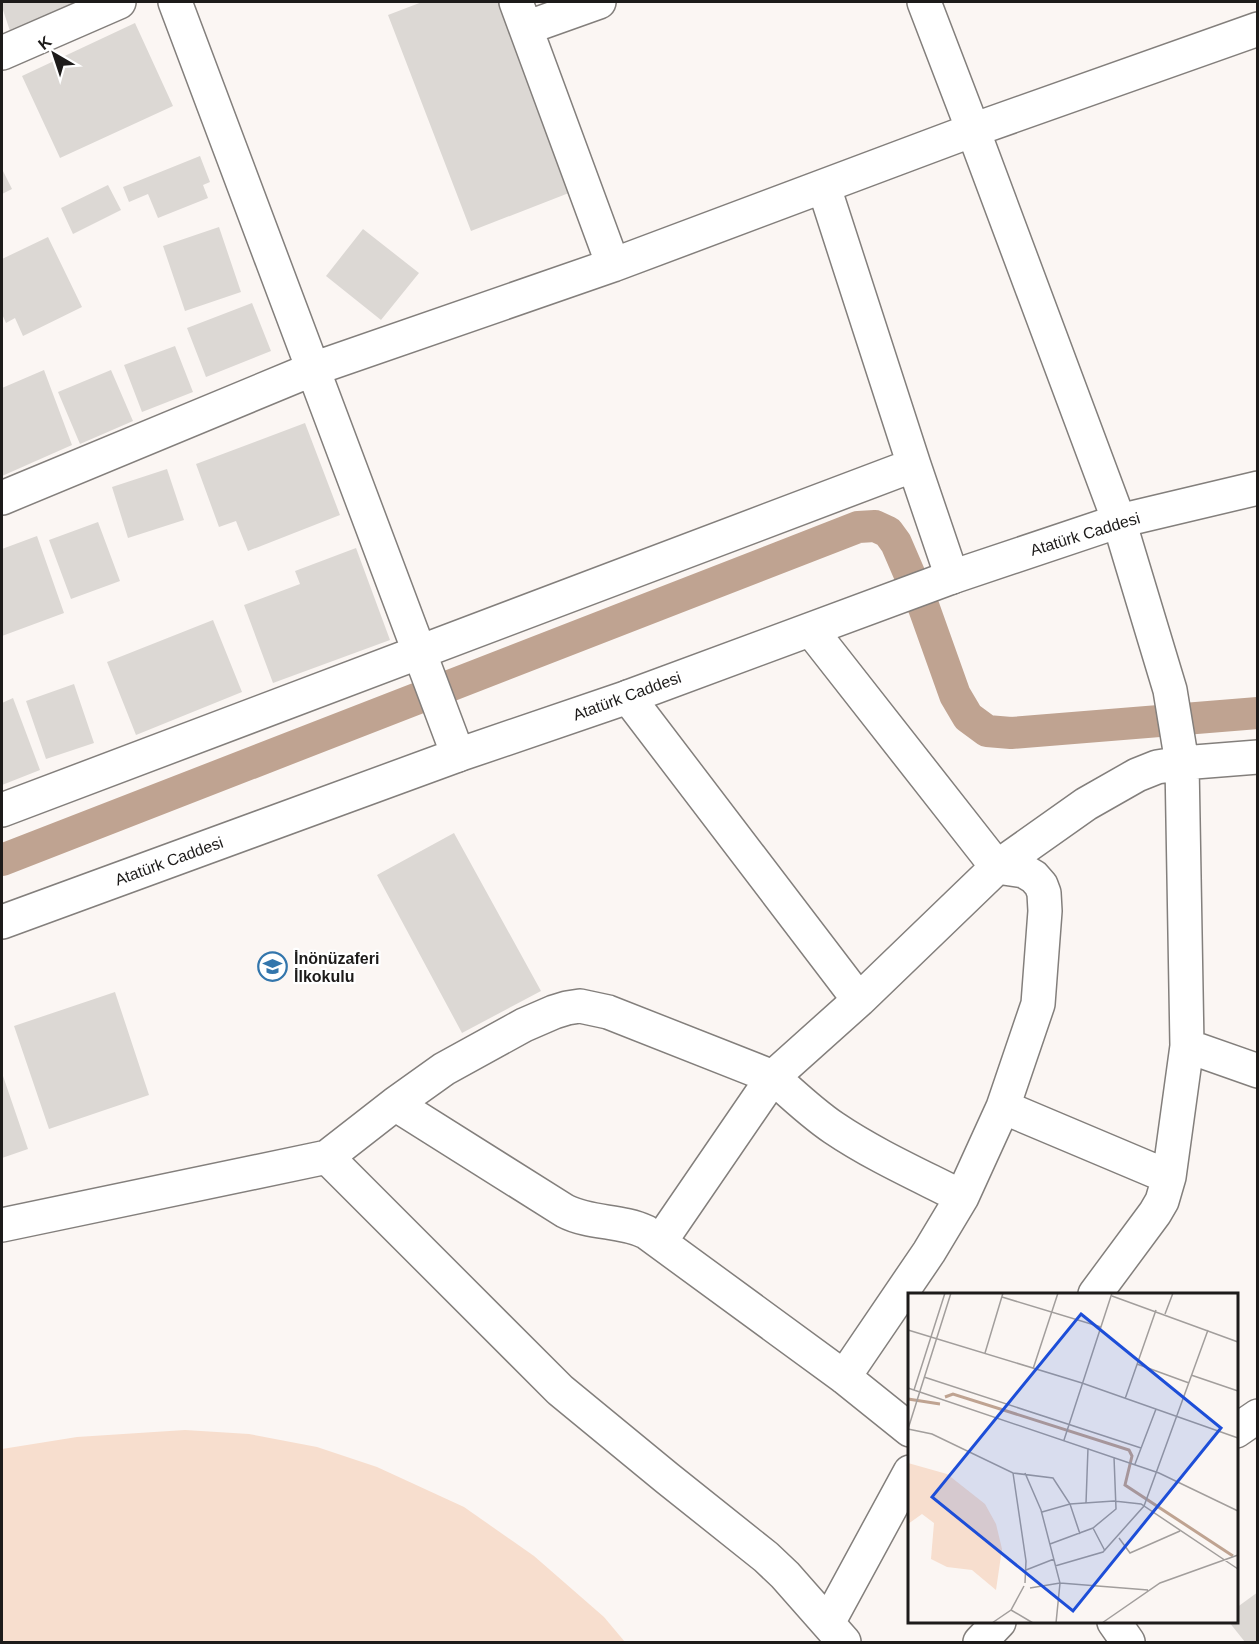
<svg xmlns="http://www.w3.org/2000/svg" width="1259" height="1644" viewBox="0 0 1259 1644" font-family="Arial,sans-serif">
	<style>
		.green { fill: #f7dece }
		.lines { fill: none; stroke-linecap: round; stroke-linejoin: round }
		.canal { stroke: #bfa391; stroke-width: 32 }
		.building { fill: #dcd8d4 }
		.minor-casing { stroke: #837f7c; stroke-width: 36 }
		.tertiary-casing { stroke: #837f7c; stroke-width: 36 }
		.minor { stroke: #fff; stroke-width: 33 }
		.tertiary { stroke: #fff; stroke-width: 33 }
		.labels { text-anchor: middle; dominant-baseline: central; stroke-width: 4.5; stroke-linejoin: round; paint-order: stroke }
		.street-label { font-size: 16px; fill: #1d1b1a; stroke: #fff }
		.poi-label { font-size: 16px; font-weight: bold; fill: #1d1b1a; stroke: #fff; text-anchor: start }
		.inset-river { fill: none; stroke: #bfa391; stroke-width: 3 }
		.inset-road { fill: none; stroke: #a29e9c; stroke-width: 1.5 }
		.view { fill: #1d4ed8; fill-opacity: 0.15; stroke: #1d4ed8; stroke-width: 3 }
		.inset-edge { fill: none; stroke: #1d1b1a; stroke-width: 3 }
	</style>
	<rect width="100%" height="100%" fill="#fbf6f3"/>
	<path class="green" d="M185 1430 249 1434 317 1447 377 1467 464 1507 534 1556 604 1617 625 1642H2V1449L77 1437Z"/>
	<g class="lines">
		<path class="canal" d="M2 860 858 527 875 526 888 532 896 543 924 608 955 695 968 717 987 731 1011 733 1258 713"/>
	</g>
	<path class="building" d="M2 2H87L10 31 2 7Z
		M422 2H501L574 191 471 231 388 15Z
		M135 23 173 106 60 158 22 76Z
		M200 156 210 182 203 185 208 198 158 218 148 194 129 202 123 187Z
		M2 169 12 189 2 194Z
		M108 185 121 210 73 234 61 208Z
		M219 227 241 292 185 311 163 246Z
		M363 229 419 273 381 320 326 276Z
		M48 237 82 307 23 336 15 318 6 323 2 314V259Z
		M252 303 271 351 206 377 187 328Z
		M175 346 193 392 142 412 124 365Z
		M44 370 72 445 2 476V388Z
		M111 370 133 421 80 444 58 392Z
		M305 423 340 515 248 551 236 521 219 527 196 464Z
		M167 469 184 520 128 538 112 487Z
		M98 522 120 581 71 599 49 540Z
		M37 536 64 613 2 636V549Z
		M356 548 390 640 273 683 244 605 300 584 295 571Z
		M213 620 242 692 136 735 107 662Z
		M74 684 94 743 46 759 26 701Z
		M13 698 40 770 2 785V703Z
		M454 833 541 991 462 1033 377 875Z
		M115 992 149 1095 49 1129 14 1026Z
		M2 1073 28 1149 2 1158Z
		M1258 1592V1642H1245L1229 1622H1236V1608Z"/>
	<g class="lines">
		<defs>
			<path id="minor" d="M175 2 458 755
				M516 2 613 265
				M924 2 973 130 1119 521 1170 690 1182 763 1187 1046 1169 1177 1162 1201 1155 1213 1095 1294
				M526 28 599 2
				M2 53 119 2
				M824 187 914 465 952 577
				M2 498 313 369 613 265 973 130 1258 29
				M811 630 997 867 1024 871 1034 877 1041 885 1044 893 1045 911 1038 1004 1003 1107 962 1197 929 1252 844 1377
				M628 697 859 1000
				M2 810 914 465
				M1187 1046 1258 1071
				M395 1104 565 1211C590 1224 621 1220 646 1232L844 1377 910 1430
				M1003 1107 1169 1177
				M327 1157 560 1390 667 1478 766 1557 785 1575 844 1642
				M2 1225 327 1157 395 1104 444 1069 524 1025 554 1012 567 1008 580 1006 608 1012 773 1077C793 1095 813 1114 834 1128 874 1155 919 1175 962 1197
				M660 1242 773 1077 859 1000 997 867 1086 804 1137 775 1157 767 1182 763 1258 757
				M1236 1431 1258 1416
				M1114 1622 1128 1642
				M828 1623 910 1472
				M980 1642 999 1622"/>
			<path id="tertiary" d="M2 922 458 755 628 697 952 577 1119 521 1258 488"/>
		</defs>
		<use href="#minor" class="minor-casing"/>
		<use href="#tertiary" class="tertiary-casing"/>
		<use href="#minor" class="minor"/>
		<use href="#tertiary" class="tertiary"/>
	</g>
	<defs>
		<symbol id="school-ring" viewBox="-11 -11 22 22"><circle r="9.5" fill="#fff" stroke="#3376ac" stroke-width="1.5"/><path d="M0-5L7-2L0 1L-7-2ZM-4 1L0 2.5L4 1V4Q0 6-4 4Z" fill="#3376ac"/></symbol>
	</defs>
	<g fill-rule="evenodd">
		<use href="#school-ring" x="256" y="950" width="33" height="33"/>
	</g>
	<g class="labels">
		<g class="street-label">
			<text transform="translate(1085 534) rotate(-17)">Atatürk Caddesi</text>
			<text transform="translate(627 696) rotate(-20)">Atatürk Caddesi</text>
			<text transform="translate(169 861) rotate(-20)">Atatürk Caddesi</text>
		</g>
		<g class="poi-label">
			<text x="294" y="958">İnönüzaferi<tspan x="294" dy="18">İlkokulu</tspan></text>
		</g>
	</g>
	<g transform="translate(908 1293)">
		<rect width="330" height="330" fill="#fbf6f3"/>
		<path d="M0 170 39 181 77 211 88 231 94 256 88 297 64 277 39 274 23 266 26 230 14 221 0 231Z" fill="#f7dece"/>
		<path class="inset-river" d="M37 104 45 101 221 157 224 163 217 192 325 263M0 106 32 111"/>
		<path class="inset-road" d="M204 3 330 49M94 4 193 34M257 21 265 0M0 37 174 90 330 145M77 60 95 0M229 71 281 90M125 76 150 0M283 82 330 98M16 84 233 155M0 95 251 180 330 218M6 97 37 0M217 106 248 17M0 136 24 141 105 180 145 185 162 211 172 241M0 136 43 0M156 147 204 0M227 171 248 116M105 180 118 268 117 290M117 180 133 217 152 290 148 330M178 210 180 155M134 219 162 211 206 208 233 211 330 276M185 235 197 258M211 245 222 260 272 238M142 251 185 235 208 216 206 164M147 273 195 259 236 213 300 37M118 277 146 266M122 295 152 290 240 297M103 317 125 330M84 330 103 317 116 293M194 330 252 290 330 262"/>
		<path class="view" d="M173 21 313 135 165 318 24 204Z"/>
		<rect width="330" height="330" class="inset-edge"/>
	</g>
	<rect width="1259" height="1644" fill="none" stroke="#1d1b1a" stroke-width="6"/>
	<g transform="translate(54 54) rotate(321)" stroke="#ffffff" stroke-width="4.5" paint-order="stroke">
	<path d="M0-4.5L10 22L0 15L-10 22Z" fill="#1d1b1a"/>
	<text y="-9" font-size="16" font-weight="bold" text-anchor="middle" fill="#1d1b1a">K</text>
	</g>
</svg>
